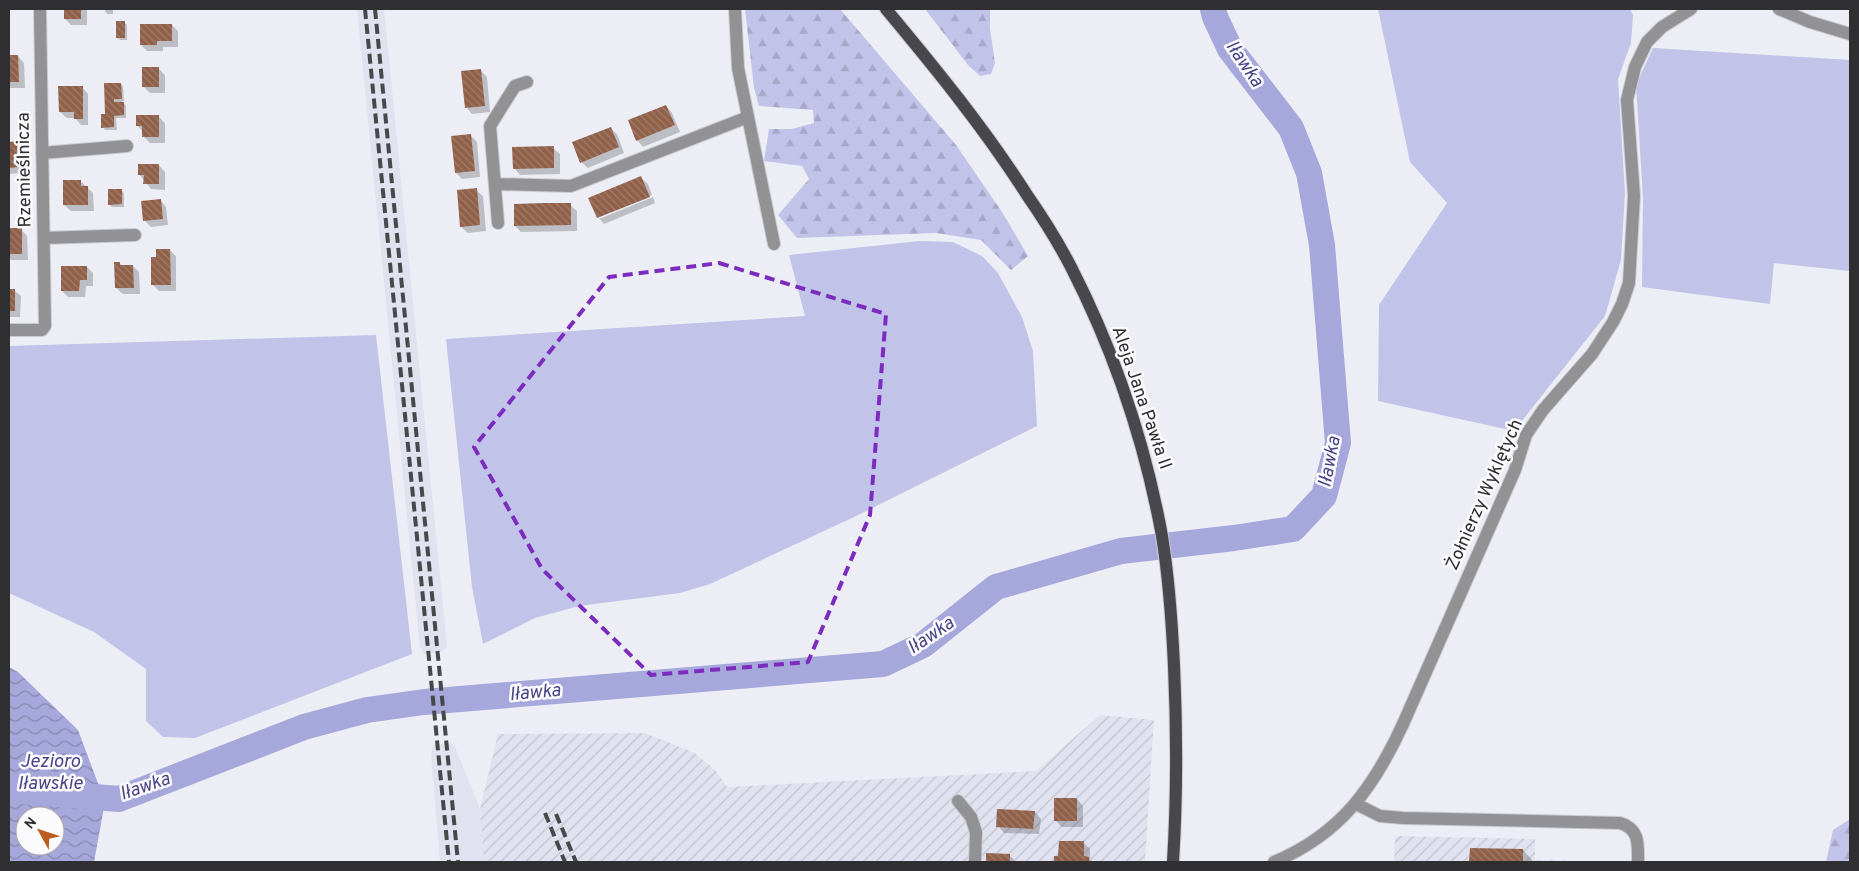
<svg xmlns="http://www.w3.org/2000/svg" width="1859" height="871" viewBox="0 0 1859 871" font-family="Overpass,sans-serif">
	<style>
		.built { fill: #e1e2f0 }
		.industrial { fill: url(#industrial-furrows) }
		.forest { fill: url(#forest-firs) }
		.garden { fill: #c2c3e8 }
		.water { fill: url(#water-waves); fill-rule: evenodd }
		.shadow { fill: #0003 }
		.lines { fill: none; stroke-linecap: round; stroke-linejoin: round }
		.river { stroke: #a6a7da; stroke-width: 26 }
		.building { fill: url(#building-back-hatch) }
		.minor-casing { stroke: #cbccd2; stroke-width: 14 }
		.major-casing { stroke: #cbccd2; stroke-width: 14 }
		.minor { stroke: #929295; stroke-width: 12 }
		.major { stroke: #48484c; stroke-width: 12 }
		.rail { stroke: #48484b; stroke-width: 4; stroke-dasharray: 10 5; stroke-linecap: butt }
		.marked { fill: none; stroke: #7b2cbf; stroke-width: 4; stroke-dasharray: 10 6; stroke-linejoin: round }
		.labels { text-anchor: middle; dominant-baseline: central; stroke-width: 5; stroke-linejoin: round; paint-order: stroke }
		.street-label { font-size: 18px; fill: #2f2f32; stroke: #fbfbfe }
		.water-label { font-size: 19px; font-style: italic; fill: #494585; stroke: #fbfbfe }
	</style>
	<defs>
		<pattern id="industrial-furrows" width="10" height="10" patternUnits="userSpaceOnUse" patternTransform="scale(1.25)"><rect width="10" height="10" fill="#e1e2f0"/><path d="M-1 1l2-2M0 10L10 0M9 11l2-2" fill="none" stroke="#c1c2ce"/></pattern>
		<pattern id="forest-firs" width="22" height="20" patternUnits="userSpaceOnUse" patternTransform="scale(1.25)"><rect width="22" height="20" fill="#c2c3e8"/><path d="M5 1l3.5 6h-7zM16 11l3.5 6h-7z" fill="#a7a8c7"/></pattern>
		<pattern id="water-waves" width="16" height="10" patternUnits="userSpaceOnUse" patternTransform="scale(1.25)"><rect width="16" height="10" fill="#a6a7da"/><path d="M0 5q4-4 8 0t8 0" fill="none" stroke="#8888b1"/></pattern>
		<pattern id="building-back-hatch" width="6" height="6" patternUnits="userSpaceOnUse" patternTransform="scale(1.25)"><rect width="6" height="6" fill="#916048"/><path d="M-1 5l2 2M0 0l6 6M5-1l2 2" fill="none" stroke="#9f7d6d"/></pattern>
	</defs>
	<rect width="100%" height="100%" fill="#edeef5"/>
	<path class="built" d="M357 9H384L447 646 442 652 424 654 422 649 420 648Z
		M451 743 455 747 480 809 484 862H440L431 755 433 745Z"/>
	<path class="industrial" d="M1100 715 1154 720 1145 862H484L480 809 498 734 645 733 695 753 715 770 727 787 1036 771Z
		M1395 836 1535 839V860L1635 862H1394Z"/>
	<path class="forest" d="M745 9H840L956 145 1002 212 1028 256 1011 270 981 240 936 233 797 238 778 215 809 179 802 166 764 161 769 129H792L814 123 813 110 759 106 754 88Z
		M925 9H990V29L995 63 991 74 980 76 968 65Z
		M1850 819V862H1826L1833 830Z"/>
	<path class="garden" d="M1378 9H1630L1633 15 1631 43 1618 79 1625 193 1621 260 1605 316 1514 431 1378 401 1379 305 1447 203 1410 162Z
		M1653 48 1850 60V271L1774 263 1770 304 1642 287 1643 198 1636 85Z
		M919 241 953 242 982 256 998 273 1022 317 1033 351 1037 426 852 518 710 584 680 593 579 606 535 618 483 644 472 587 446 339 805 316 789 255Z
		M376 335 412 654 195 738 163 737 146 721V669L94 632 9 593V346Z"/>
	<path class="water" d="M9 667 18 672 78 730 105 802 94 862H9ZM25 816H55V846H25Z"/>
	<path class="shadow" d="M65 9H87V25H71L65 19Z
		M104 9H113V14H107Z
		M124 22 127 25V40H120L117 38Z
		M172 25 178 31V47H163V51H147L141 45Z
		M9 56H18L24 63 25 88H9Z
		M159 69 165 75V93H150L143 86Z
		M481 71 487 77 490 112 472 114 466 107Z
		M121 84 123 87 124 101H122L126 106V118H116L117 130H105L103 127 106 115Z
		M82 87 88 94V125H81L75 118H67L60 112Z
		M666 106 672 113 680 132 643 147 637 140Z
		M158 116 165 123V143H150L143 136V132L137 125Z
		M610 128 617 134 624 153 588 168 581 162Z
		M471 136 477 142 480 177 462 179 456 173Z
		M9 143H16L23 149 24 173 9 174Z
		M553 148 560 154V174L520 175 514 168Z
		M159 165 165 172V190L151 189 139 174Z
		M641 178 648 184 652 195 599 216V219L653 197 655 203 604 224 598 217 590 198Z
		M80 181 93 193 94 211H71L64 205Z
		M121 190 124 193V207H112L109 204Z
		M476 190 483 196 486 231 468 233 461 227Z
		M160 200 166 207 168 225 151 227 145 221Z
		M570 205 577 211V231L521 232 515 226Z
		M9 229H21L27 236 28 260H11L9 257Z
		M170 250 176 256V291H159L152 284Z
		M119 263 123 266H133L139 272 140 294H123L116 288Z
		M87 267 93 273V286H86L85 297H68L62 291Z
		M9 290H14L21 296 20 317H10V322H9Z
		M1077 799 1083 806V827H1062L1055 820Z
		M998 810 1035 812 1041 819 1039 834 1004 833 998 826Z
		M1084 843 1090 849V860L1093 862H1055V857H1060Z
		M1471 849 1523 850 1532 860V862H1470Z
		M988 854 1009 855 1016 862H987Z"/>
	<g class="lines">
		<path class="river" d="M9 790 119 799 304 727 367 710 424 702 883 664 923 645 996 587 1121 551 1234 538 1293 529 1324 496 1338 443 1322 245 1309 173 1291 128 1230 49 1215 17 1213 9"/>
	</g>
	<path class="building" d="M64 9H81V19H64Z
		M116 21H125V38H116Z
		M140 24H172V41H157V45H140Z
		M9 55H18L19 82H9Z
		M142 67H159V87H142Z
		M481 69 485 106 465 108 461 71Z
		M104 83H121L122 99H114V102H124V115L114 116V127L101 128V114H105Z
		M58 86H83V119H74V112H59Z
		M666 105 675 125 636 141 628 120Z
		M136 115H159V137H142V126H136Z
		M611 127 619 147 580 163 572 142Z
		M471 134 475 171 455 173 451 136Z
		M17 141 18 167 9 168V142Z
		M554 146V168L513 169 512 147Z
		M138 164H159V184H143L144 175H138Z
		M641 176 650 197 597 218 588 198Z
		M63 180H81V186H88V205H63Z
		M477 188 480 225 460 227 457 190Z
		M108 189H122V204L108 205Z
		M161 199 163 219 143 221 141 201Z
		M543 203H571V225L514 226V204Z
		M9 228H22V254H9Z
		M156 249H170L171 285H151V257H156Z
		M114 262H120V265H133L134 288H115Z
		M61 266H87V280H80L79 291H61Z
		M9 289H15V311H9Z
		M1054 798H1077V821H1054Z
		M997 809 1035 811 1033 829 996 827Z
		M1059 841H1084V856L1089 857V862H1054V856H1058Z
		M1470 848 1523 849V862H1469Z
		M986 853 1010 854V862H986Z"/>
	<g class="lines">
		<defs>
			<path id="minor" d="M735 9 738 68 774 244
				M1779 9 1810 22 1850 34
				M42 153 127 146
				M495 184 571 186 748 117
				M498 223 490 126 515 86 527 82
				M44 238 135 235
				M9 330H42L45 326 40 9
				M958 801 971 817 976 832 975 862
				M1356 804 1380 816 1403 818 1620 823C1640 829 1638 845 1638 862
				M1274 862C1341 834 1374 787 1403 724L1515 470 1526 435 1543 410 1592 354 1613 322 1622 304 1629 283 1634 196 1627 100 1635 67 1647 42 1662 27 1691 9"/>
			<path id="major" d="M886 9C936 69 985 129 1027 195 1043 218 1058 242 1071 267 1114 351 1145 443 1162 536 1169 579 1172 623 1174 666 1177 732 1177 797 1173 862"/>
		</defs>
		<use href="#minor" class="minor-casing"/>
		<use href="#major" class="major-casing"/>
		<use href="#minor" class="minor"/>
		<use href="#major" class="major"/>
		<path class="rail" d="M365 9 449 862
			M375 9 458 862
			M545 813 565 862
			M556 814 576 862"/>
	</g>
	<path class="marked" d="M719 263 886 314 870 515 808 662 651 675 542 569 474 447 609 277Z"/>
	<g class="labels">
		<g class="street-label">
			<text transform="translate(25 170) rotate(-91)">Rzemieślnicza</text>
			<text transform="translate(1141 398) rotate(71)">Aleja Jana Pawła II</text>
			<text transform="translate(1485 495) rotate(-66)">Żołnierzy Wyklętych</text>
		</g>
		<g class="water-label">
			<text transform="translate(1244 64) rotate(56)">Iławka</text>
			<text transform="translate(1330 462) rotate(-79)">Iławka</text>
			<text transform="translate(931 636) rotate(-34)">Iławka</text>
			<text transform="translate(535 693) rotate(-5)">Iławka</text>
			<text x="50" y="762">Jezioro<tspan x="50" dy="22">Iławskie</tspan></text>
			<text transform="translate(145 787) rotate(-19)">Iławka</text>
		</g>
	</g>
	<rect width="1859" height="871" fill="none" stroke="#2f2f32" stroke-width="20"/>
	<g transform="translate(40 831) rotate(310)"><circle r="24" fill="#fbfbfe" stroke="#a9a9ac"/>
	<path d="M0-4L9 19L0 12L-9 19Z" fill="#be5b20"/>
	<text y="-8" font-size="14" font-weight="bold" text-anchor="middle" fill="#2f2f32">N</text>
	</g>
</svg>
